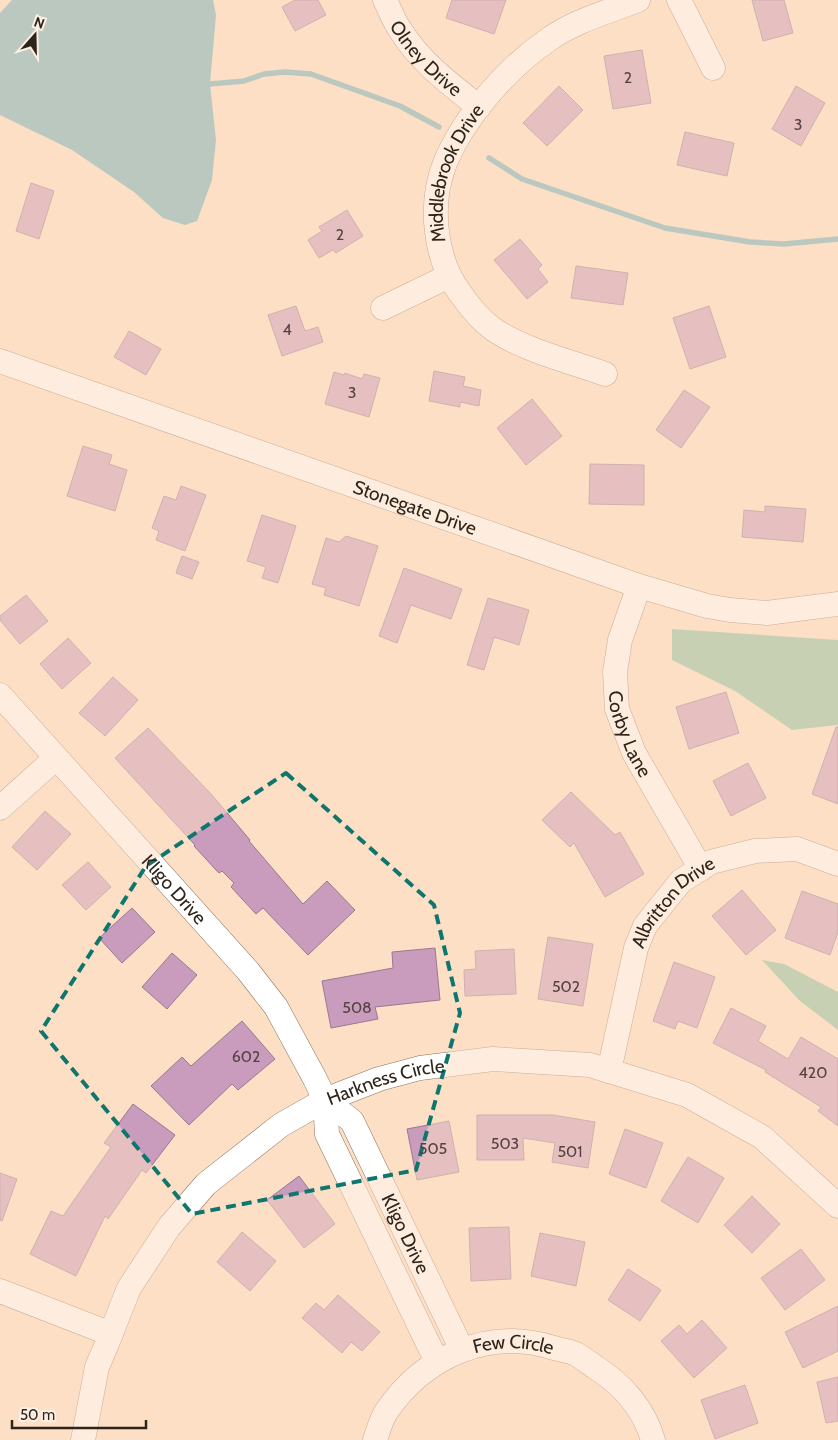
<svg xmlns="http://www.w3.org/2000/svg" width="838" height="1440" viewBox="0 0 838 1440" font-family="Cabin,sans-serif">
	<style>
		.forest { fill: #88bfa1 }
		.water { fill: #6aaeba }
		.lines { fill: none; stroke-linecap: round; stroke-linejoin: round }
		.stream { stroke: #6aaeba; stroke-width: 5.5 }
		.building { fill: #c99bbd; stroke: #977a90 }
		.minor-casing { stroke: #8d725b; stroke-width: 25 }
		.minor { stroke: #fff; stroke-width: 24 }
		.marked { fill: none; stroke: #0f766e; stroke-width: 4; stroke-dasharray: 10 6; stroke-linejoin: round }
		.labels { text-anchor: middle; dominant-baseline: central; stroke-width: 4; stroke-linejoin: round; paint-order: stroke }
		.number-label { font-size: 16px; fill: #564243 }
		.street-label { font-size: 19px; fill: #2f241a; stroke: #fcf0e5 }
	</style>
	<rect width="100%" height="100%" fill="#fddfc5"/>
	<path class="forest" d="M672 629 838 640V725L792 730 735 691 672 660Z
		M762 960 784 964 838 992V1030L800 1001Z"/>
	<path class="water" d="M12 0H213L216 15 210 84 216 140 212 180 197 221 185 225 163 218 134 192 72 150 0 115V13Z"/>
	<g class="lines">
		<path class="stream" d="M204 83 210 84 244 81 264 74 285 72 311 74 400 106 439 127
			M489 158 522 179 665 228 750 242 784 244 838 239"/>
	</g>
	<path class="building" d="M295 0H318L326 15 295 31 282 7Z
		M452 0H506L494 34 446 18Z
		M752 0H784L793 33 763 41Z
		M642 50 651 103 613 109 604 56Z
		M559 86 583 110 547 146 523 123Z
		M796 86 825 103 801 146 772 129Z
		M685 132 734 143 727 176 677 165Z
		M31 183 54 191 39 239 16 231Z
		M347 210 363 236 336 253 333 250 319 258 308 240 322 231 319 227Z
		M520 239 542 265 538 269 548 282 527 299 494 260Z
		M576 266 628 273 623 305 571 298Z
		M296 306 305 331 318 327 323 342 282 356 268 315Z
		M709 306 726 357 690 369 673 318Z
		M129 331 161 349 146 375 114 357Z
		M434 371 465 377 463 386 481 390 479 406 460 402V407L429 401Z
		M334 372 344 375 345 373 362 379 364 374 380 378 369 417 325 404Z
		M684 390 710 407 681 448 656 430Z
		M532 399 562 436 526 465 497 428Z
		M83 446 112 455 109 464 127 470 115 511 67 496Z
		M590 464 644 465V505L589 504Z
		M181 486 206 495 185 551 156 540 159 531 152 528 164 496 176 500Z
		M765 506 806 509 803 542 742 537 744 510 765 512Z
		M262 515 296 526 278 583 262 578 266 567 247 561Z
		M346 536 378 546 359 606 324 595 326 588 312 584 326 538 339 542Z
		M182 556 199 562 192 579 176 573Z
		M404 568 462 589 451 619 411 605 397 643 379 636Z
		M26 595 48 621 20 644 0 620V616Z
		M488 598 529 610 519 645 494 637 484 670 467 665Z
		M68 638 91 663 62 689 40 664Z
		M113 677 138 700 105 736 79 713Z
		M726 692 739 733 689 749 676 707Z
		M836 727H838V804L812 794Z
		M148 728 212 795 250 840 249 841 303 904 327 881 355 910 308 955 263 908 256 914 231 887 234 883 222 871 219 873 216 870 194 846 195 845 115 758Z
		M748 763 766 798 731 816 713 781Z
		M571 792 615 835 620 832 644 874 605 897 574 843 570 847 542 820Z
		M45 811 71 834 37 870 12 847Z
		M88 862 111 887 86 910 62 885Z
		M742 890 776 930 746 955 712 916Z
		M802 891 838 904V932L830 955 785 938Z
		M132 908 155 932 122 963 99 938Z
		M548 937 593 944 583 1006 538 999Z
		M435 948 440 1000 375 1007 378 1019 331 1028 322 981 393 968 392 952Z
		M514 949 516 994 465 996 464 970 476 969 475 951Z
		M172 953 197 975 167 1009 142 987Z
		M674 962 715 977 697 1028 678 1021 675 1029 653 1021Z
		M731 1008 766 1026 758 1041 788 1059 801 1037 838 1059V1126L818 1111 821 1107 765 1072 766 1070 713 1043Z
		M242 1021 275 1059 238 1090 232 1084 189 1125 151 1086 182 1057 191 1066Z
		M133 1104 175 1135 146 1173 142 1170 108 1219 105 1216 76 1276 30 1254 51 1211 63 1216 111 1147 104 1143Z
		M477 1115H553L595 1122 588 1168 552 1162 555 1143 523 1138 524 1160H477Z
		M449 1121 459 1172 417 1180 407 1129Z
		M625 1129 663 1143 646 1188 609 1174Z
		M688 1157 724 1178 698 1223 661 1201Z
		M0 1173 17 1179 2 1221 0 1220Z
		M299 1176 335 1224 304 1248 267 1200Z
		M752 1196 780 1224 752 1253 724 1225Z
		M509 1227 511 1279 471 1281 469 1228Z
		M242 1232 276 1261 250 1291 217 1262Z
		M540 1233 585 1242 576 1286 531 1276Z
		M801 1249 825 1280 785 1310 761 1278Z
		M628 1269 661 1290 640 1321 608 1300Z
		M338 1295 380 1332 362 1351 351 1342 342 1353 302 1318 316 1303 324 1310Z
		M838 1306V1351L803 1368 785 1332Z
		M702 1320 727 1348 694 1378 661 1341 679 1325 687 1334Z
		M838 1377V1421L826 1423 817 1382Z
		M745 1385 758 1423 715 1439 701 1400Z"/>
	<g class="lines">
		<defs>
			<g id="minor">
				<path id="s1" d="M385 0C390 10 394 22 401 31 420 62 451 85 479 107"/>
				<path d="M679 0 713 68"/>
				<path d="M383 308 449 276"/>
				<path id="s2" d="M0 361 639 586 707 606 730 610 767 613 838 604"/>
				<path id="s3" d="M605 374C569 361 523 350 493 329 479 319 469 306 460 293 434 258 429 203 445 163 464 117 507 68 548 40 574 21 608 12 638 0"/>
				<path id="s4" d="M639 586 620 640 615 672 617 709 634 753 701 869"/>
				<path id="s5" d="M0 695 248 971 276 1007 315 1079 325 1100 327 1134 437 1362"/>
				<path d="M0 808 56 758"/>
				<path id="s6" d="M609 1071 636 948 645 926 681 881 711 862 755 851 797 849 838 864"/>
				<path id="s7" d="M325 1100 352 1121 462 1350"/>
				<path d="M0 1291 111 1334"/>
				<path id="s8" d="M83 1440 97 1367 106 1346 129 1288 169 1227 206 1184 281 1125 325 1100 379 1079 420 1068 493 1059 590 1065 687 1095 762 1137 838 1206"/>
				<path id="s9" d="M375 1440C378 1431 381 1420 386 1412 424 1356 489 1327 554 1348 561 1350 570 1351 576 1354 583 1358 589 1363 595 1367 622 1384 644 1409 653 1440"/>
			</g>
		</defs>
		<use href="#minor" class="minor-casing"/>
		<use href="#minor" class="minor"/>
	</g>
	<path d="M0 0H838V1440H0ZM286 773 434 905 460 1013 416 1170 192 1214 41 1031 146 866Z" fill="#fddfc5" fill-opacity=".55" fill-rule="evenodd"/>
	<path class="marked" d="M286 773 434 905 460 1013 416 1170 192 1214 41 1031 146 866Z"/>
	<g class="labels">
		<g class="number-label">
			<text x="628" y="77">2</text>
			<text x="798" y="124">3</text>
			<text x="340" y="234">2</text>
			<text x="287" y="329">4</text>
			<text x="352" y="392">3</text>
			<text x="566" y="986">502</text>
			<text x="357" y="1007">508</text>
			<text x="246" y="1056">602</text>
			<text x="813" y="1072">420</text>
			<text x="505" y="1143">503</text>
			<text x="433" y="1148">505</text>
			<text x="570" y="1151">501</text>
		</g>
		<g class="street-label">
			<text stroke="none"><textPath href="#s1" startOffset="72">Olney Drive</textPath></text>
			<text stroke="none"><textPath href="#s3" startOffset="299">Middlebrook Drive</textPath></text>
			<text stroke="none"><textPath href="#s2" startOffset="440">Stonegate Drive</textPath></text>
			<text stroke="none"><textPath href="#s4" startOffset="154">Corby Lane</textPath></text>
			<text stroke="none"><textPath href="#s5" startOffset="261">Kligo Drive</textPath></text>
			<text stroke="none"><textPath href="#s6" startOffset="186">Albritton Drive</textPath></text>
			<text stroke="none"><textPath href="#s8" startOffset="499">Harkness Circle</textPath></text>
			<text stroke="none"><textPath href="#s7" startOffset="159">Kligo Drive</textPath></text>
			<text stroke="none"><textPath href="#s9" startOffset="182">Few Circle</textPath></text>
		</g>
	</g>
	<g transform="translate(35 35) rotate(20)" stroke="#fcf0e5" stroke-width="4" paint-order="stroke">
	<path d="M0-4L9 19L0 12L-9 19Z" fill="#2f241a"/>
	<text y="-8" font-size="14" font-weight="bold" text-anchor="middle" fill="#2f241a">N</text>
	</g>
	<path d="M12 1420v8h134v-8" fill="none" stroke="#2f241a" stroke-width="2.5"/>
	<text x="20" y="1420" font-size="15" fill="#2f241a" stroke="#fcf0e5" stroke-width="4" paint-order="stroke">50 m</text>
</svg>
